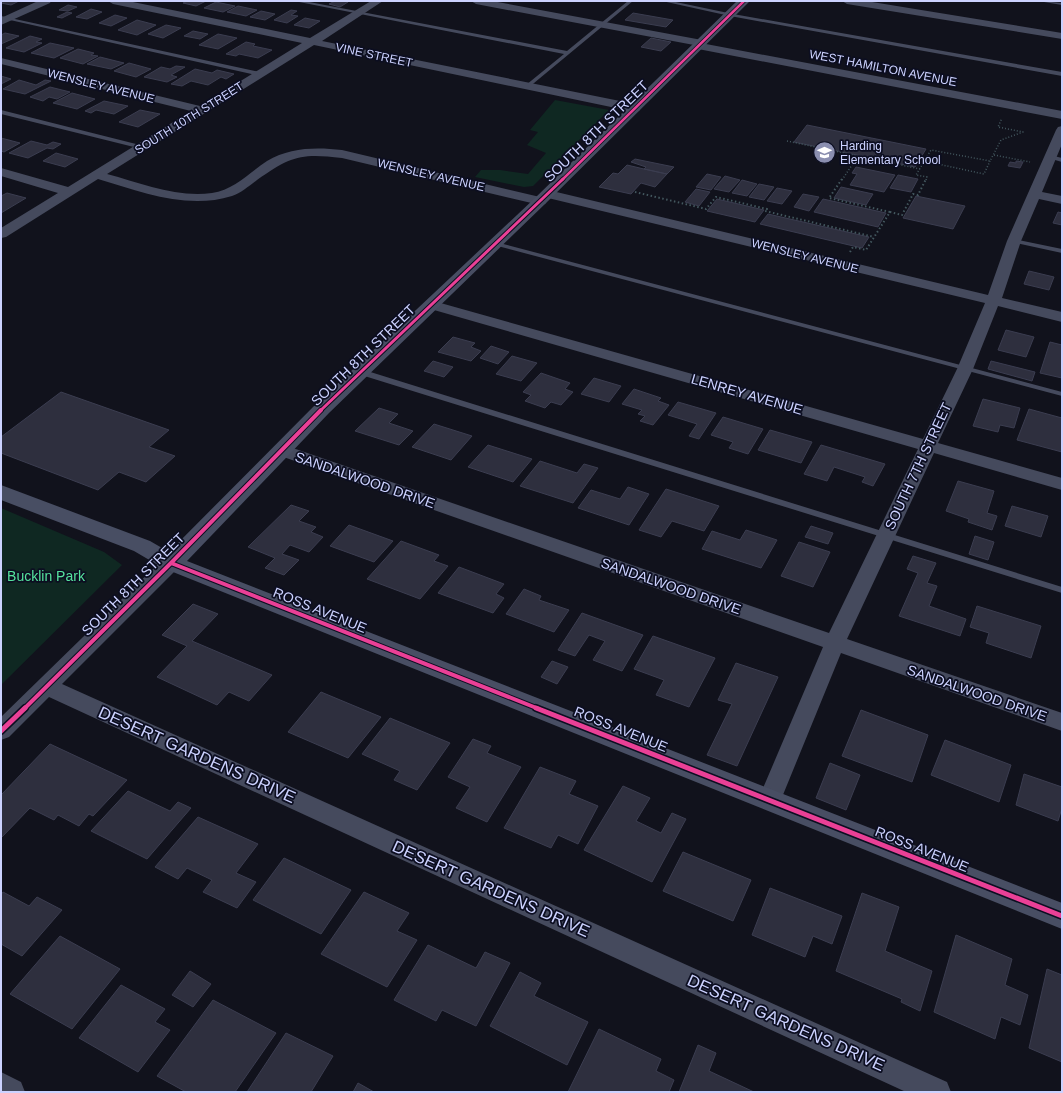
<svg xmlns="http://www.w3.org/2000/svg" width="1063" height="1093" viewBox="0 0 1063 1093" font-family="Helvetica,sans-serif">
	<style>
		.green { fill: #0f2822 }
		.building { fill: #2e2f3e; stroke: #3b3d50 }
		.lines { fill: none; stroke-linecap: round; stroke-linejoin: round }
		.path-far1 { stroke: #43575e; stroke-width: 1.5; stroke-dasharray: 1 2; stroke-linecap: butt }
		.path { stroke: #43575e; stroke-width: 2; stroke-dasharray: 1.5 2.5; stroke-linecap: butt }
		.lane { fill: #454a5d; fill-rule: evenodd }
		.street { fill: #454a5d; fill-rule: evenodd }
		.secondary { fill: #484e63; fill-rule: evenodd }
		.cycleway-far3-casing { stroke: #0c0e21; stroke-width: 4 }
		.cycleway-far2-casing { stroke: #0c0e21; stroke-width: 5 }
		.cycleway-far1-casing { stroke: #0c0e21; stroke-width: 6 }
		.cycleway-casing { stroke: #0c0e21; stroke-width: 8 }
		.cycleway-far3 { stroke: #ea4096; stroke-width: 2.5 }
		.cycleway-far2 { stroke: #ea4096; stroke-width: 3 }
		.cycleway-far1 { stroke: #ea4096; stroke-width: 4 }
		.cycleway { stroke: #ea4096; stroke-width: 5 }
		.labels { text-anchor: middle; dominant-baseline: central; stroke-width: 3.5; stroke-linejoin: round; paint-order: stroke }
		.far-street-label { font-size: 12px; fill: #ccd2ff; stroke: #0c0e21 }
		.far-poi-label { font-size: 12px; fill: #ccd2ff; stroke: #0c0e21; text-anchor: start }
		.street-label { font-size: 14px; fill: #ccd2ff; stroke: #0c0e21 }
		.park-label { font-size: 14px; fill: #55e29d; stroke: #0c0e21 }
		.near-street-label { font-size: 17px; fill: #ccd2ff; stroke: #0c0e21 }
	</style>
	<rect width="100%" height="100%" fill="#11121c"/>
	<path class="green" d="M555 100 609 110 533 186 524 187 475 177 481 170H500L528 174 546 153 527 145 538 132 530 130Z
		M1 508 104 552 122 565 1 685Z"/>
	<path class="building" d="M1 1H19L11 5 1 3Z
		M188 1H206L196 6 183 3Z
		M335 1H342L348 2 340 7 329 4Z
		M216 2 235 6 223 12 204 8Z
		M68 5 77 7 68 11 59 10Z
		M238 6 257 10 246 16 227 12Z
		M91 9 102 12 87 19 76 17Z
		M291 10 297 11 291 15 298 16 287 23 274 20Z
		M261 11 275 14 265 20 250 17Z
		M67 12 72 13 62 18 57 17Z
		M633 13 673 20 666 27 625 20Z
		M115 15 127 18 111 26 99 23Z
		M305 18 320 21 309 28 294 25Z
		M137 20 156 25 137 35 118 30Z
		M166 25 181 28 163 38 148 34Z
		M193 31 208 34 200 39 184 36Z
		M5 33 19 36 1 44V35Z
		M218 34 237 38 218 49 199 45Z
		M30 36 42 39 36 42 42 43 24 52 6 48Z
		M651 38 671 42 661 51 641 47Z
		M246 42 255 44 253 46 272 50 258 58 239 54 236 56 226 54Z
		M50 43 74 48 54 58 31 53Z
		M78 49 94 53 91 55 98 56 83 64 60 58Z
		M100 57 124 63 111 69 87 64Z
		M129 63 151 69 136 77 114 71Z
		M176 66 185 67 171 75 177 77 167 82 144 77 161 67 170 69Z
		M195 69 212 73 217 70 234 74 226 79 221 77 208 85 191 81 182 86 171 84Z
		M1 76 11 79 1 84Z
		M19 80 36 85 45 80 51 81 25 94 3 89Z
		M50 87 70 92 57 99 49 97 43 101 30 97Z
		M72 93 95 99 77 109 53 103Z
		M104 101 128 106 114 114 96 110 91 113 85 111Z
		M140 110 160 114 138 127 119 122Z
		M807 125 926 149 915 167 794 142Z
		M1 138 20 143 4 152 1 151Z
		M31 141 47 145 53 142 61 144 53 149 47 148 28 158 9 153Z
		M56 153 78 159 65 167 43 161Z
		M635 159 674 167 667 174 644 169 646 167 631 162Z
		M1016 161 1023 162 1020 168 1008 166 1010 162 1016 163Z
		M627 165 644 169 667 174 655 187 641 183 631 194 599 187 613 173 618 174Z
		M856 167 895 175 884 192 850 185 857 174 852 173Z
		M707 174 721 177 711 190 696 187Z
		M898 175 918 179 911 192 890 188Z
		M725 176 740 180 729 192 714 189Z
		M742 180 757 184 747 196 732 193Z
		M759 184 774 187 764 200 749 197Z
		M841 187 873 194 866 205 834 198Z
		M777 188 792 191 782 204 767 201Z
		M696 189 710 192 699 206 685 202Z
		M7 193 26 198 1 213V196Z
		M803 194 819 197 809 211 794 207Z
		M916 196 965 206 953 229 903 218Z
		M717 199 764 210 755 222 707 211Z
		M823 199 886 213 878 227 814 212Z
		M1058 212 1062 213V225L1053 223Z
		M768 214 869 237 862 248 760 224Z
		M1029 271 1054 277 1049 290 1024 284Z
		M1006 330 1034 337 1026 357 998 350Z
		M453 337 475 343 471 347 481 351 471 361 438 352Z
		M1050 342 1062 345V378L1040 373Z
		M491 346 509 352 498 364 480 358Z
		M512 356 537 363 521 381 496 374Z
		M433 361 453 367 444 377 424 371Z
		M991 361 1035 372 1032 381 988 369Z
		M541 373 570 383 565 389 573 392 561 405 551 402 545 408 525 401 531 395 523 392Z
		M594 378 621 386 609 402 581 394Z
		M634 389 661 398 658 401 669 405 653 425 640 421 645 416 638 414 642 410 622 404Z
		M61 392 169 430 149 447 175 456 146 482 119 472 98 490 1 453V437Z
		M983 399 1020 408 1014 428 1000 425 998 432 973 426Z
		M678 402 716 413 699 439 689 436 697 424 668 415Z
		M379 408 398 414 389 423 413 431 399 445 355 431Z
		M1029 409 1062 418V452L1017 440Z
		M723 417 763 429 748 454 729 448 733 442 711 435Z
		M434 424 472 436 451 460 412 447Z
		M770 430 812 442 801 463 758 450Z
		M488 445 532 459 513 482 468 467Z
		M821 445 885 464 873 486 862 482 865 477 834 467 827 481 804 474Z
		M540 461 577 473 584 464 598 468 573 503 520 486Z
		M958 481 994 491 987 513 997 516 992 530 968 522 969 519 946 511Z
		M628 487 649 494 629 525 578 508 591 490 620 499Z
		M666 489 719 506 704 531 672 521 661 537 639 530Z
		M291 505 309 511 299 521 316 527 311 532 323 537 309 552 290 545 282 554 299 560 284 575 265 568 275 558 248 547Z
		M1012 506 1048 516 1041 537 1005 526Z
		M349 525 393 541 374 562 330 546Z
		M811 526 833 533 828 544 805 537Z
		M746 530 777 540 761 568 702 549 712 531 740 540Z
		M975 536 994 542 988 560 969 554Z
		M401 541 439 555 434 561 448 566 420 599 367 579Z
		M799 542 830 552 813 587 781 576Z
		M913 556 936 563 927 583 937 586 929 606 966 619 960 636 899 616 918 573 907 569Z
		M459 567 504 584 496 594 504 598 493 613 438 593Z
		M524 589 541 596 539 600 569 610 554 632 506 614Z
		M193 604 218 614 192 641 272 675 249 701 229 692 217 705 157 677 187 646 162 635Z
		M977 606 1041 626 1031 658 986 643 989 633 970 627Z
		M582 613 643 635 622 671 593 660 605 641 589 635 575 656 558 650Z
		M653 636 715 658 689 707 656 695 664 680 634 669Z
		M552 661 568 667 557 684 541 677Z
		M736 663 778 677 737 766 707 755 732 704 718 700Z
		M321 692 381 717 348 758 288 732Z
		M861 710 928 735 912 782 842 756Z
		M390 718 450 743 417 790 394 780 400 771 362 754Z
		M473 739 491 746 487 753 521 767 487 822 456 808 470 787 448 777Z
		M945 740 1011 765 999 802 931 775Z
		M50 744 127 780 93 816 89 814 79 826 58 815 54 820 30 808 1 838V795Z
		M830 763 860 775 846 810 816 798Z
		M540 767 576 781 569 794 598 806 578 844 558 835 551 848 504 828Z
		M1024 774 1062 787V808L1058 821 1016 805Z
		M623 786 650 798 636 821 661 833 672 813 686 819 652 882 584 850Z
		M128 791 170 811 178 802 191 808 147 859 91 831Z
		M198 817 258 844 236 873 256 882 237 908 203 892 212 880 187 868 178 879 155 867Z
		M683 852 751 880 733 921 663 891Z
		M284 858 351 890 321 934 253 900Z
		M770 888 842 916 832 944 813 936 805 957 752 935Z
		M3 892 29 906 37 897 62 910 22 956 1 944V895Z
		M364 892 409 913 397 931 417 940 387 987 321 954Z
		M862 893 899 907 885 951 932 971 920 1011 901 1002 902 999 836 971Z
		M956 935 1012 959 1005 985 1028 995 1020 1025 1001 1017 995 1039 934 1012Z
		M60 936 120 969 72 1029 10 994Z
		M428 945 476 968 485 952 510 963 476 1026 442 1010 436 1021 394 1000Z
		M1047 969 1062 975V1062L1029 1048Z
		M190 971 211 984 193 1007 172 995Z
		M520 972 541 983 534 996 588 1022 567 1065 490 1026Z
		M121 985 165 1009 155 1022 170 1030 138 1072 79 1038Z
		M213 1000 276 1033 235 1092H186L157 1076Z
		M599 1029 661 1059 656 1071 674 1080 669 1092H568Z
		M286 1033 333 1056 311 1092H247Z
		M698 1045 716 1053 709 1071 754 1092H679Z
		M358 1083 374 1092H353Z"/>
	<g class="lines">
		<path class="path-far1" d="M787 141 920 169
			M994 155 1030 162
			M924 161 984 174 990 161
			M842 180 858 156
			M926 180 927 177 916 175 931 150 990 161 1001 140 1023 132 998 127 1002 118"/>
		<path class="path" d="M842 179 829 198 890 212
			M635 192 706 209 716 197 767 209 765 211 874 237
			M850 252 853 247 866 250 890 212 902 215 913 194 918 195 926 179"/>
		<path class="lane" d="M294 1H304L567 51 628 1H633L528 88 525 86 526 85 564 54Z
			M662 1H671L733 14 1062 72V76L730 16Z
			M1042 1 1062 3V5L1044 2Z
			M1 16 260 72 263 74 260 76 1 18Z
			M1 110 144 146 145 147 142 149 1 114Z
			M1050 155 1062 158V162L1048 158 1047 157Z
			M1014 239 1062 249V253L1012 242V240Z
			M496 242 1062 392V396L494 245V243Z
			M358 370H364L1062 587V593L358 374Z"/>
		<path class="street" d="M38 1H51L50 3 1 25V18Z
			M108 1H128L310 38 371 1H383L322 41 635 104 639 105 641 108 639 111 635 112 314 45 107 174C141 183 177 198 212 193 234 190 250 172 267 161 290 147 317 147 342 150L540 197 545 198 547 201 545 204 540 205 342 158C301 153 291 156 257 180 249 186 241 193 232 196 187 210 142 192 98 179L6 237 1 238V228L58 193 1 176V168L68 187 191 111 1 64V58L200 106 302 43 113 4Z
			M471 1H492L702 40 706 41V44L1062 111V119L698 49 694 48V45L476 4Z
			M842 1H866L1062 33V39L847 4Z
			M1062 126V144L1042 192 1062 196V204L1039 199 1021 241 1002 298 1062 312V322L998 306 973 369 938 443 1062 478V490L934 453 847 639 1062 713V731L841 653 778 807 770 810 762 807 758 800 823 647 275 454 272 450 275 446 281 445 287 446 829 633 918 449 427 308 424 305 427 302 432 300 437 302 923 439 957 369 985 303 548 198 543 197 541 194 543 191 548 190 988 295 1007 241 1056 130 1058 127Z
			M171 556 178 558 181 563 178 568 62 684 947 1082 951 1092H906L49 697 9 737 1 740V717L164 558Z
			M1 1072 21 1082 25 1092H1Z"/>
		<path class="secondary" d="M737 1H750L545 204 329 413 187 561 1062 903V929L163 568 134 551 1 500V485L150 541 169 552 315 405 535 198Z"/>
		<defs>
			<path id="cycleway-far3" d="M562 180 744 1"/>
			<path id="cycleway-far2" d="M320 411 563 179"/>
			<path id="cycleway-far1" d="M171 563 539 709
				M24 709 171 563 321 410"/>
			<path id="cycleway" d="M536 708 1062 916
				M1 731 25 708"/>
		</defs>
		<use href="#cycleway-far3" class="cycleway-far3-casing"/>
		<use href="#cycleway-far2" class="cycleway-far2-casing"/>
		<use href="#cycleway-far1" class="cycleway-far1-casing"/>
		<use href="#cycleway" class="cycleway-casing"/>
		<use href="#cycleway-far3" class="cycleway-far3"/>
		<use href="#cycleway-far2" class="cycleway-far2"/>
		<use href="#cycleway-far1" class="cycleway-far1"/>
		<use href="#cycleway" class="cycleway"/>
	</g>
	<defs>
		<symbol id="school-disc" viewBox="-11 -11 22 22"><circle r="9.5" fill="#8b8fb0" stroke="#0c0e21"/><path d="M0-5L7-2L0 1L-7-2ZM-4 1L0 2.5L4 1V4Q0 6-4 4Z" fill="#fff"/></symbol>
	</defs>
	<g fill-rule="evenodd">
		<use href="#school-disc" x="812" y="140" width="25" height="25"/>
	</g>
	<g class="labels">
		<g class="far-street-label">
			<text transform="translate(374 55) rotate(12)">VINE STREET</text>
			<text transform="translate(883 68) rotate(11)">WEST HAMILTON AVENUE</text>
			<text transform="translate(101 86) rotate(14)">WENSLEY AVENUE</text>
			<text transform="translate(189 118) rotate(-32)">SOUTH 10TH STREET</text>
			<text transform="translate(431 175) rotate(13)">WENSLEY AVENUE</text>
			<text transform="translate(805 256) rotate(14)">WENSLEY AVENUE</text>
		</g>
		<g class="far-poi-label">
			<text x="840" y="146">Harding<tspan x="840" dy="14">Elementary School</tspan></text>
		</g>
		<g class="street-label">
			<text transform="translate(596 131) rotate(-44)">SOUTH 8TH STREET</text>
			<text transform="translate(363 355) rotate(-44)">SOUTH 8TH STREET</text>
			<text transform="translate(747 394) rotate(16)">LENREY AVENUE</text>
			<text transform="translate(918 466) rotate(-65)">SOUTH 7TH STREET</text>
			<text transform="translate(365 480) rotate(19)">SANDALWOOD DRIVE</text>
			<text transform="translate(133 584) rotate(-45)">SOUTH 8TH STREET</text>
			<text transform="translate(671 586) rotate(19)">SANDALWOOD DRIVE</text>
			<text transform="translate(320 610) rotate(22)">ROSS AVENUE</text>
			<text transform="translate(977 693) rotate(19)">SANDALWOOD DRIVE</text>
			<text transform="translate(621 729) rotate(22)">ROSS AVENUE</text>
			<text transform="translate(922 849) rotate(22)">ROSS AVENUE</text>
		</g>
		<g class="park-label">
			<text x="46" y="576">Bucklin Park</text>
		</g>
		<g class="near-street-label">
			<text transform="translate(197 755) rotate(24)">DESERT GARDENS DRIVE</text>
			<text transform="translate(491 889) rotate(24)">DESERT GARDENS DRIVE</text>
			<text transform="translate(786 1023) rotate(24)">DESERT GARDENS DRIVE</text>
		</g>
	</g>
	<rect width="1063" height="1093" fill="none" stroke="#ccd2ff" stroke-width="4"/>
</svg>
